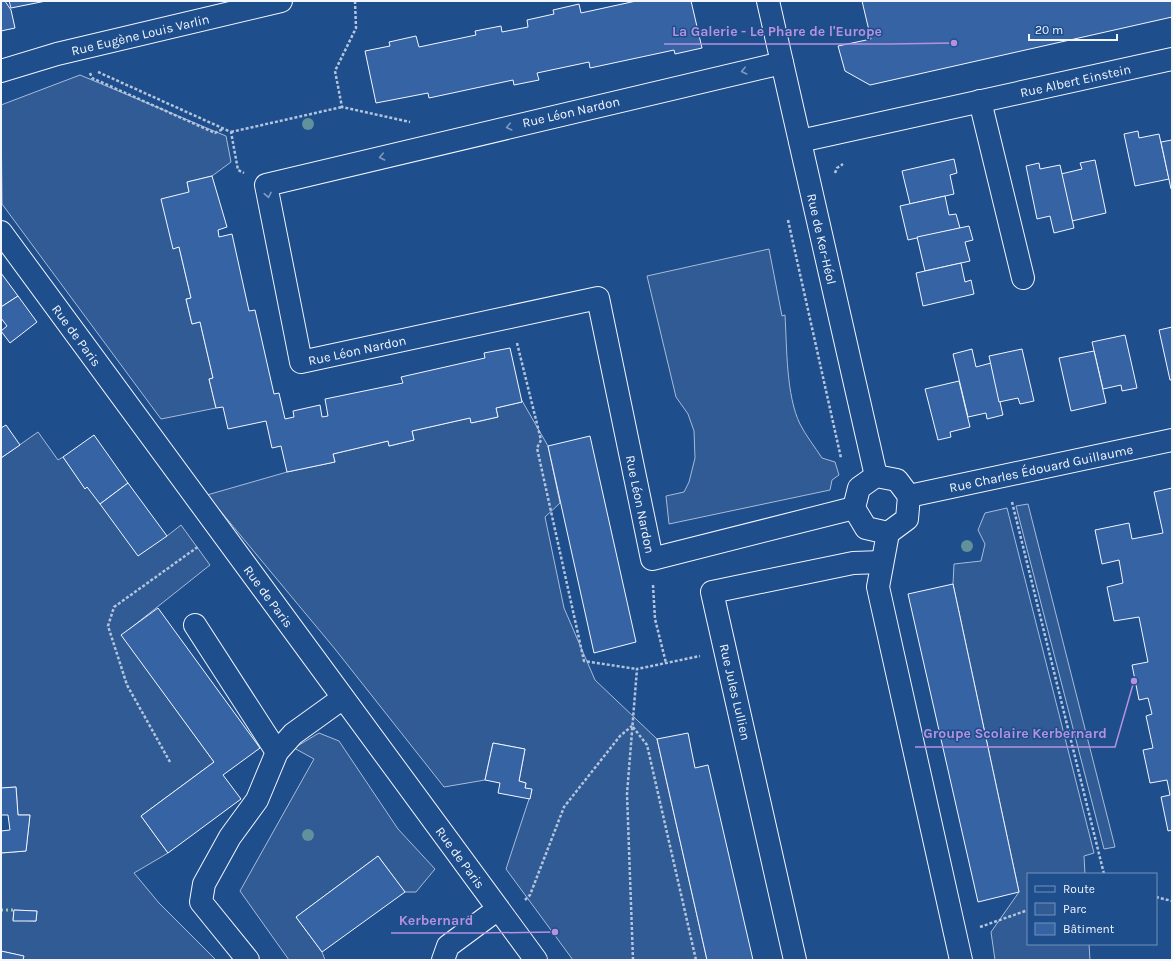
<svg xmlns="http://www.w3.org/2000/svg" width="1173" height="961" font-family="Karla,sans-serif">
	<style>
		.green { fill: #305b95; stroke: #a8bbd7; fill-rule: evenodd }
		.building { fill: #3563a3; stroke: #f2f6ff }
		.lines { fill: none; stroke-linecap: round; stroke-linejoin: round }
		.minor-casing { stroke: #f2f6ff; stroke-width: 24 }
		.major-casing { stroke: #f2f6ff; stroke-width: 24 }
		.path { stroke: #b3c4dc; stroke-width: 2.5; stroke-dasharray: 3 2; stroke-linecap: butt }
		.minor { stroke: #1f4e8c; stroke-width: 22 }
		.major { stroke: #1f4e8c; stroke-width: 22 }
		.hedge { stroke: #97c8a6; stroke-width: 3; stroke-dasharray: 2 3; stroke-linecap: butt }
		.tree { fill: #61919a }
		.oneway { stroke: #7e9ac0 }
		.labels { text-anchor: middle; dominant-baseline: central; stroke-width: 3; stroke-linejoin: round; paint-order: stroke }
		.street-label { font-size: 13px; fill: #f2f6ff; stroke: #1f4e8c }
		.leader { fill: none; stroke: #b691df; stroke-width: 1.5 }
		.callout-dot { fill: #b691df; stroke: #1f4e8c; stroke-width: 1.5 }
		.callout-label { font-size: 14px; text-anchor: middle; font-weight: bold; fill: #b691df; stroke: #1f4e8c; stroke-width: 3; stroke-linejoin: round; paint-order: stroke }
	</style>
	<rect width="100%" height="100%" fill="#1f4e8c"/>
	<g class="green">
		<polygon points="80,75 226,136 231,162 212,176 187,182 189,192 174,248 179,247 191,298 186,299 192,324 200,322 213,378 209,379 216,408 161,419 2,204 1,105"/>
		<path d="M769 249 782 316 785 315C787 348 786 395 800 424 806 436 815 447 822 458L835 462 839 475 832 480 830 490 669 524 666 496 684 492 689 482 695 458 694 431 688 414 676 397 647 276Z"/>
		<polygon points="521,399 548,446 560,503 545,517 564,608 595,680 657,739 707,960 573,960 506,869 532,790 525,788 526,783 519,781 525,749 493,743 485,780 444,787 335,649 207,495 287,472 335,462 333,454 388,441 389,446 414,440 412,431 470,418 472,423 498,417 496,408 522,402"/>
		<path d="M38 432 58 460 63 457 85 488 87 487 167 536 181 525 210 565 122 635 214 762 141 816 168 853 134 873 159 903 216 960H23V956L1 951V853L26 851 30 815H18L16 787 1 788V458ZM14 910 37 911 36 921 13 920Z"/>
		<polygon points="1028,504 1115,847 1104,849 1016,506"/>
		<polygon points="1007,508 1094,853 1084,856 1085,874 1028,874 1028,944 1089,944 1090,960 995,960 991,932 1019,892 953,584 954,564 981,561 985,544 978,530 985,513"/>
		<polygon points="319,733 339,741 398,829 435,869 416,892 405,892 378,856 296,917 322,952 325,960 289,960 240,891 314,759 294,748"/>
	</g>
	<g class="building">
		<polygon points="1,1 5,1 11,10 15,28 1,31"/>
		<polygon points="9,1 46,1 11,8"/>
		<polygon points="636,1 691,1 702,48 675,54 674,50 590,68 589,62 537,73 539,80 514,85 513,80 429,98 428,93 376,103 365,51 390,46 389,42 416,36 419,47 476,35 475,31 501,26 502,32 528,27 527,20 554,14 553,10 579,4 581,13"/>
		<polygon points="862,1 1172,1 1172,17 870,85 845,71 838,46 871,39"/>
		<polygon points="1138,131 1139,138 1159,134 1169,179 1135,186 1124,134"/>
		<polygon points="1172,140 1172,189 1171,189 1161,142"/>
		<polygon points="954,159 957,173 950,175 954,194 910,204 902,171"/>
		<polygon points="1095,160 1106,213 1072,221 1061,174 1082,169 1080,163"/>
		<polygon points="1039,163 1040,169 1060,165 1074,228 1054,233 1050,216 1037,219 1026,166"/>
		<polygon points="212,176 227,227 218,230 219,237 232,234 249,311 255,310 274,394 279,393 285,419 294,417 293,411 320,405 322,417 328,416 325,399 403,383 401,377 485,358 484,353 510,348 522,402 496,408 498,417 471,423 470,418 412,431 414,440 389,446 388,441 333,454 335,462 287,472 281,446 272,448 266,421 228,429 223,407 216,408 215,404 209,379 213,378 200,322 192,324 186,299 191,298 179,247 173,249 161,199 189,192 187,182"/>
		<polygon points="945,196 949,215 956,214 960,228 908,240 900,206"/>
		<polygon points="969,226 973,240 965,242 970,261 925,271 917,237"/>
		<polygon points="961,263 965,282 971,280 974,294 923,306 916,273"/>
		<polygon points="1,273 18,296 1,307"/>
		<polygon points="18,296 37,322 10,343 1,331 7,326 1,318 1,307"/>
		<polygon points="1172,327 1172,380 1170,380 1159,330"/>
		<polygon points="1125,335 1137,388 1122,391 1121,385 1103,389 1092,342"/>
		<polygon points="972,349 976,367 991,363 1003,415 987,419 986,413 968,417 953,354"/>
		<polygon points="1022,349 1034,401 1020,404 1018,398 999,402 989,356"/>
		<polygon points="1094,351 1106,403 1071,411 1059,358"/>
		<polygon points="959,381 970,427 950,432 951,437 938,440 925,389"/>
		<polygon points="6,425 20,445 1,458 1,428"/>
		<polygon points="94,435 128,483 100,504 87,487 85,489 63,457"/>
		<polygon points="590,436 636,642 594,653 548,446"/>
		<polygon points="128,483 167,536 138,556 100,504"/>
		<polygon points="1172,488 1172,830 1168,831 1161,797 1170,795 1167,780 1150,783 1143,750 1153,748 1146,716 1152,714 1148,698 1139,700 1132,665 1148,662 1139,617 1114,621 1107,587 1123,583 1119,560 1102,564 1095,530 1129,523 1132,539 1163,533 1154,492"/>
		<polygon points="953,584 1019,892 978,902 908,594"/>
		<polygon points="158,608 260,748 223,775 241,799 168,853 141,816 214,762 121,635"/>
		<polygon points="688,733 695,768 708,765 753,960 707,960 657,739"/>
		<polygon points="493,743 525,749 519,781 526,783 525,788 532,789 530,799 498,793 500,783 485,780"/>
		<polygon points="16,787 18,815 30,815 26,851 1,853 1,831 10,830 8,815 1,815 1,788"/>
		<polygon points="378,856 405,892 322,952 296,917"/>
		<polygon points="14,910 37,911 36,921 13,921"/>
		<polygon points="1,951 24,956 23,960 1,960"/>
	</g>
	<g class="lines">
		<defs>
			<g id="minor">
				<path id="s1" d="M768 1 876 476"/>
				<path id="s2" d="M782 63 266 185 301 362 598 298 652 559 854 508"/>
				<path id="s3" d="M1 71 57 54 281 1"/>
				<polyline points="980,101 1023,278"/>
				<path id="s4" d="M800 141 1172 59"/>
				<polygon points="876,476 897,480 909,496 907,519 888,533 866,528 854,508 859,488"/>
				<path id="s5" d="M909 496 1172 440"/>
				<polyline points="888,533 878,587 961,960"/>
				<polyline points="195,625 277,752"/>
				<polyline points="248,960 201,902 204,884 230,837 257,800 277,752 293,734 343,698"/>
				<polyline points="443,960 448,946 498,909"/>
				<polyline points="795,960 712,592 853,563 882,562"/>
			</g>
			<g id="major">
				<path id="s6" d="M1 232 536 960"/>
			</g>
		</defs>
		<use href="#minor" class="minor-casing"/>
		<use href="#major" class="major-casing"/>
		<g class="path">
			<polyline points="355,1 356,28 335,71 342,107 410,122"/>
			<polyline points="98,72 231,132 238,170 244,173"/>
			<polyline points="90,73 92,78 215,133 223,129"/>
			<polyline points="231,132 342,107"/>
			<polyline points="835,173 837,168 843,164"/>
			<polyline points="788,220 841,458"/>
			<polyline points="517,343 541,440 537,448 584,661 637,669"/>
			<polyline points="1012,502 1104,874"/>
			<polyline points="653,585 655,619 666,663"/>
			<polyline points="633,727 647,745 696,960"/>
			<polyline points="170,762 127,685 108,626 114,607 199,546"/>
			<polyline points="1156,897 1172,901"/>
			<polyline points="525,900 530,895 564,807 620,736 632,726"/>
			<polyline points="980,927 1028,910"/>
			<polyline points="633,960 627,794 637,669 700,656"/>
		</g>
		<use href="#minor" class="minor"/>
		<use href="#major" class="major"/>
		<polyline class="hedge" points="1,910 14,910"/>
	</g>
	<g class="tree">
		<circle cx="308" cy="124" r="6"/>
		<circle cx="967" cy="546" r="6"/>
		<circle cx="308" cy="835" r="6"/>
	</g>
	<defs><path id="oneway-chevron" d="M-2-3.5L2.5 0L-2 3.5" fill="none" stroke-width="1.6" stroke-linecap="round" stroke-linejoin="round"/></defs>
	<g class="oneway">
		<use href="#oneway-chevron" transform="translate(744 71) rotate(167)"/>
		<use href="#oneway-chevron" transform="translate(509 127) rotate(167)"/>
		<use href="#oneway-chevron" transform="translate(382 157) rotate(167)"/>
		<use href="#oneway-chevron" transform="translate(268 195) rotate(79)"/>
	</g>
	<g class="labels">
		<g class="street-label">
			<text stroke="none"><textPath href="#s3" startOffset="144">Rue Eugène Louis Varlin</textPath></text>
			<text stroke="none"><textPath href="#s4" startOffset="282">Rue Albert Einstein</textPath></text>
			<text transform="translate(571 112) rotate(-13)">Rue Léon Nardon</text>
			<text stroke="none"><textPath href="#s1" startOffset="244">Rue de Ker-Héol</textPath></text>
			<text stroke="none"><textPath href="#s6" startOffset="128">Rue de Paris</textPath></text>
			<text stroke="none"><textPath href="#s2" startOffset="768">Rue Léon Nardon</textPath></text>
			<text stroke="none"><textPath href="#s5" startOffset="135">Rue Charles Édouard Guillaume</textPath></text>
			<text stroke="none"><textPath href="#s2" startOffset="1225">Rue Léon Nardon</textPath></text>
			<text stroke="none"><textPath href="#s6" startOffset="452">Rue de Paris</textPath></text>
			<text transform="translate(735 692) rotate(77)">Rue Jules Lullien</text>
			<text stroke="none"><textPath href="#s6" startOffset="776">Rue de Paris</textPath></text>
		</g>
	</g>
	<path class="leader" d="M954 43L890 44H664M1134 681L1115 747H915M555 932L481 933H391"/>
	<g class="callout-dot">
		<circle cx="954" cy="43" r="4"/>
		<circle cx="1134" cy="681" r="4"/>
		<circle cx="555" cy="932" r="4"/>
	</g>
	<g class="callout-label">
		<text x="777" y="36">La Galerie - Le Phare de l'Europe</text>
		<text x="1015" y="738">Groupe Scolaire Kerbernard</text>
		<text x="436" y="925">Kerbernard</text>
	</g>
	<rect width="1173" height="961" fill="none" stroke="#f2f6ff" stroke-width="4"/>
	<rect x="1027" y="873" width="130" height="72" fill="#1f4e8c" stroke="#7391ba"/>
	<rect x="1035" y="886" width="20" height="6" fill="#1f4e8c" stroke="#7391ba"/>
	<text x="1063" y="893" font-size="12" fill="#f2f6ff">Route</text>
	<rect x="1035" y="903" width="20" height="12" fill="#305b95" stroke="#7391ba"/>
	<text x="1063" y="913" font-size="12" fill="#f2f6ff">Parc</text>
	<rect x="1035" y="923" width="20" height="12" fill="#3563a3" stroke="#7391ba"/>
	<text x="1063" y="933" font-size="12" fill="#f2f6ff">Bâtiment</text>
	<path d="M1029 34v6h88v-6" fill="none" stroke="#f2f6ff" stroke-width="2"/>
	<text x="1035" y="34" font-size="12" fill="#f2f6ff" stroke="#1f4e8c" stroke-width="3" paint-order="stroke">20 m</text>
</svg>
